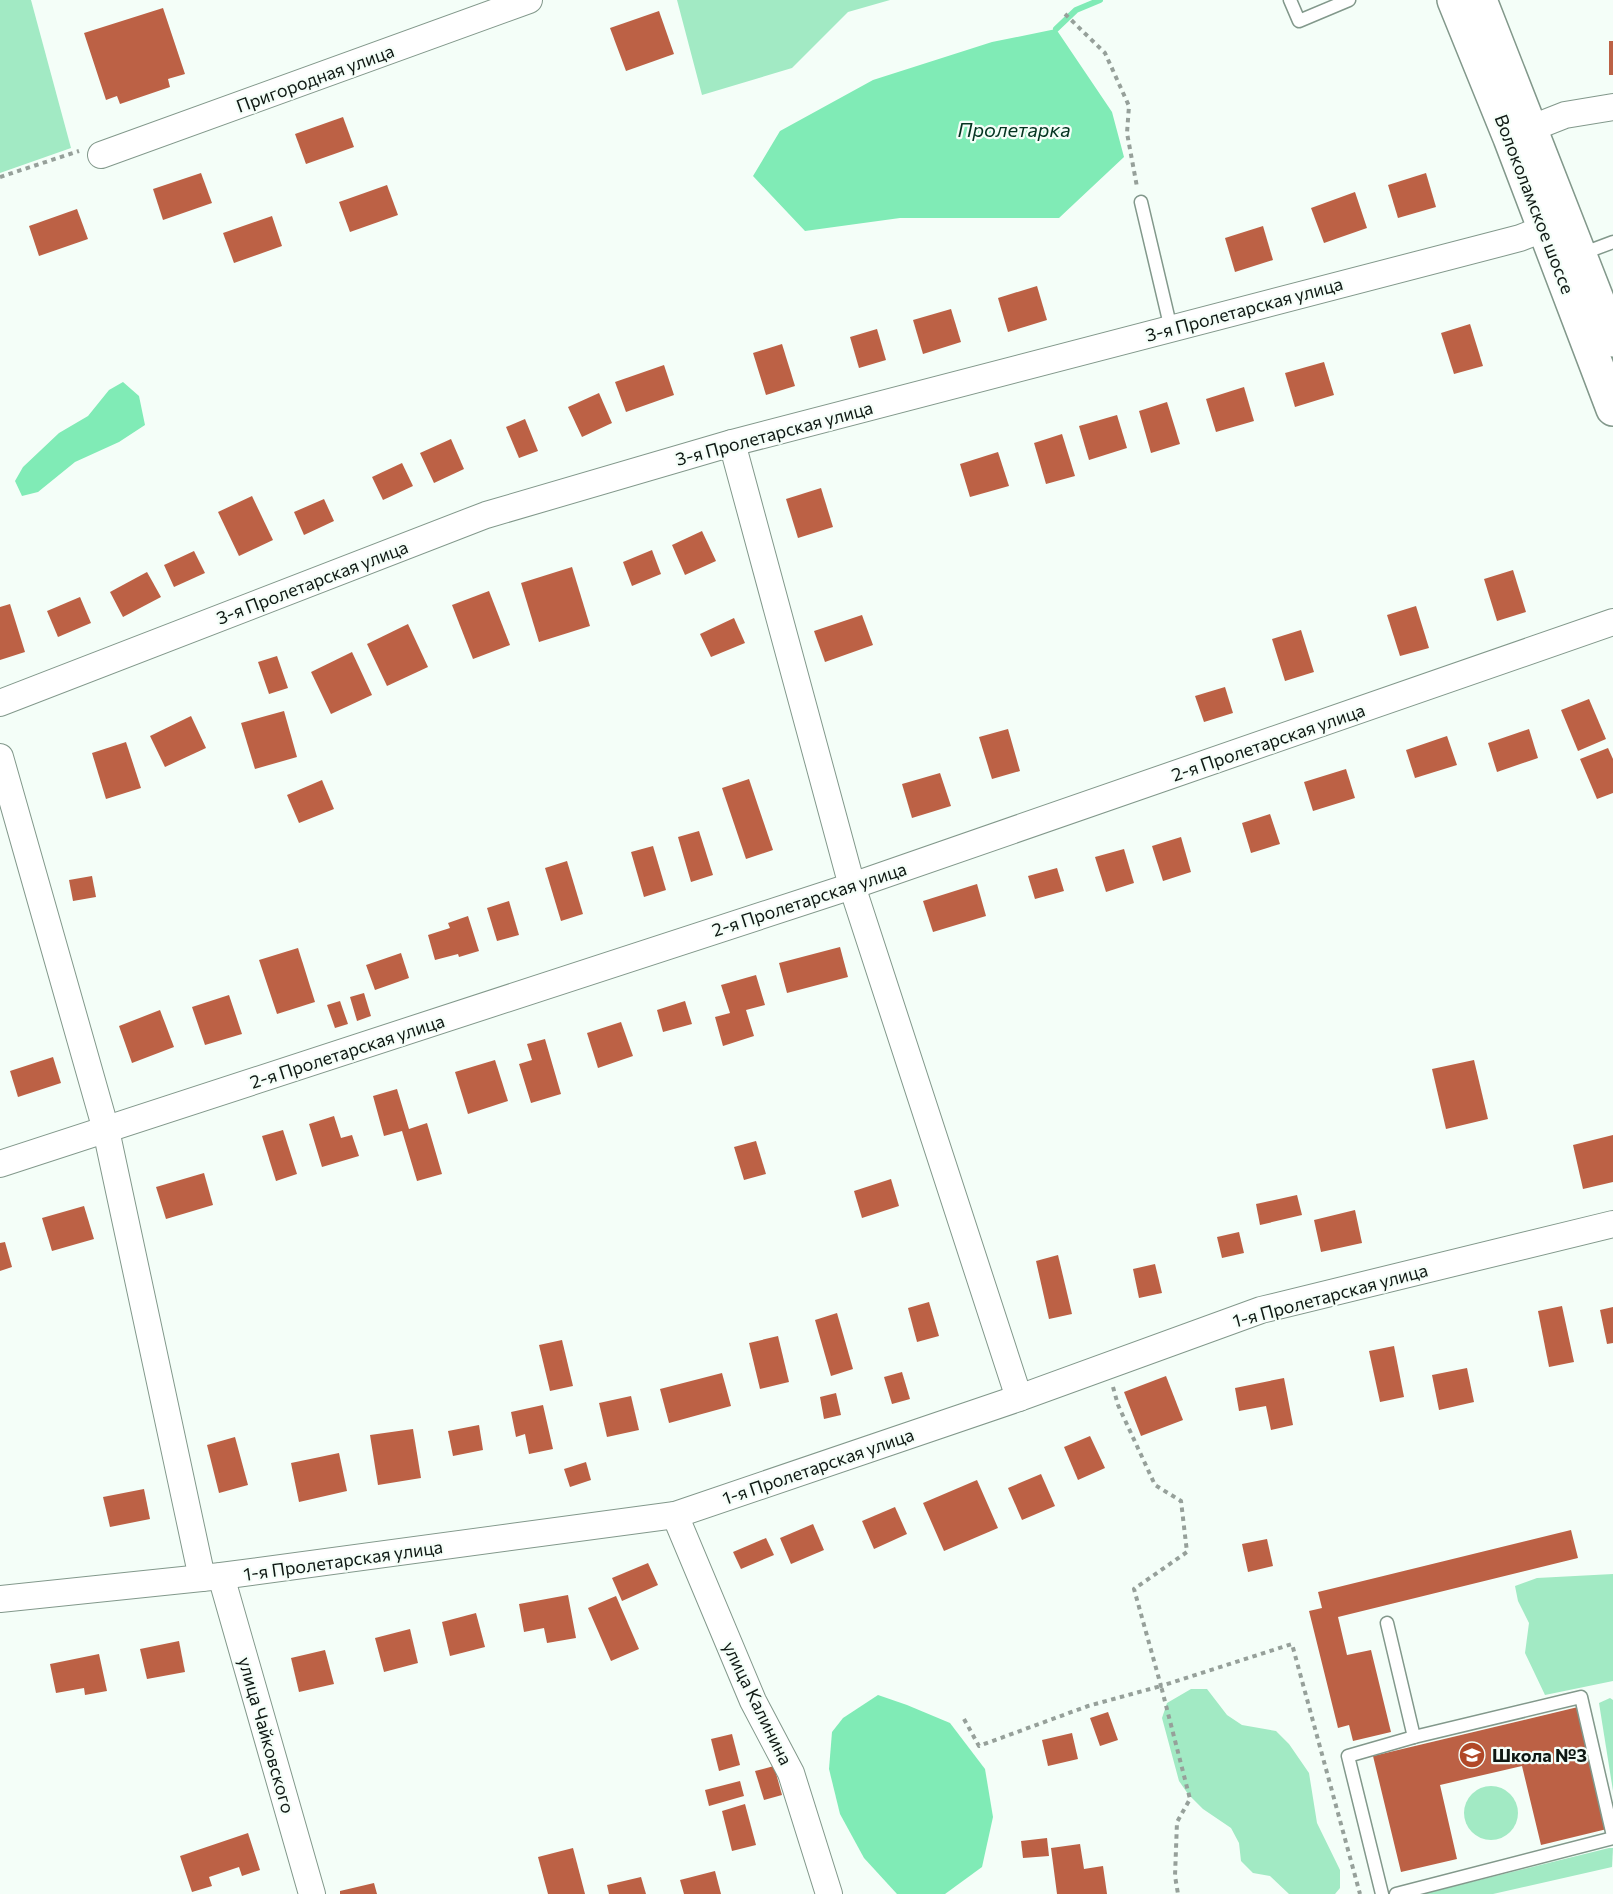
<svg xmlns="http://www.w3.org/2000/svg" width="1613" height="1894" font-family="Commissioner,sans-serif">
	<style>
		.green { fill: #a2eac4 }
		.water { fill: #80ebb6 }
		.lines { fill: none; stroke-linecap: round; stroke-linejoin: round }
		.stream { stroke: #80ebb6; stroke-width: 6 }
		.building { fill: #bc6145 }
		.service-casing { stroke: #82988b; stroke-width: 15 }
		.minor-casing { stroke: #82988b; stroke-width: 28 }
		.primary-casing { stroke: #82988b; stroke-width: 36 }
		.path { stroke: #96a09a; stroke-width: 4; stroke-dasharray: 4.5 4.5; stroke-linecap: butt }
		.service { stroke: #fff; stroke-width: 12 }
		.minor { stroke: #fff; stroke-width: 26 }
		.primary { stroke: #fff; stroke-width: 33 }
		.labels { text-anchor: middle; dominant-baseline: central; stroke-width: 4.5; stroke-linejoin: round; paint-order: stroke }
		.street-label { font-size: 18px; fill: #0f1813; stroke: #f4fef8 }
		.poi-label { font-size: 18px; font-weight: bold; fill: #0f1813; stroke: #f4fef8; text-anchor: start }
		.water-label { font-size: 20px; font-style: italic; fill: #033420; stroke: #f4fef8 }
	</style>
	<rect width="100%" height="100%" fill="#f4fef8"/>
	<g class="green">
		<polygon points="0,0 31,0 71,148 0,173"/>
		<polygon points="677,0 890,0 848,12 792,68 702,95"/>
		<polygon points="1613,1574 1613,1681 1545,1695 1525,1653 1529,1623 1518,1601 1515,1586 1537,1578"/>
		<polygon points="1191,1689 1207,1689 1227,1715 1242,1725 1276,1731 1289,1744 1309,1773 1317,1823 1340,1870 1340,1888 1335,1894 1289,1894 1270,1876 1253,1873 1241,1861 1239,1843 1231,1828 1203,1809 1188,1794 1179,1781 1162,1718 1167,1703"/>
		<polygon points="1610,1698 1613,1700 1613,1791 1599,1703"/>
		<circle cx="1491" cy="1813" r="27"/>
		<polygon points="1609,1848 1613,1848 1612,1867 1493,1894 1422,1894"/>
	</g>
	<g class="water">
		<polygon points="1056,29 1112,112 1124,157 1059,218 900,218 805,231 753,176 780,131 873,80 992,42"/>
		<polygon points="123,382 139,396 145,425 119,442 75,462 38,492 22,496 15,481 23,467 59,433 88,416 109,390"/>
		<polygon points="878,1695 907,1705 950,1723 985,1769 993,1817 982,1867 945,1894 897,1894 864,1858 840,1814 829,1769 832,1732 843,1718"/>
	</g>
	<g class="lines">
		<polyline class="stream" points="1056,29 1076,10 1100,0"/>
	</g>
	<g class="building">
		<polygon points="163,8 185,74 168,79 170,87 120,104 117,96 106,100 84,33"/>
		<polygon points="659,11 674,54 626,71 610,28"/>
		<rect x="1609" y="41" width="4" height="34"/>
		<polygon points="343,117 354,147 306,164 295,134"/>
		<polygon points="201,173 212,203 163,220 153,189"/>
		<polygon points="1426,173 1436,207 1398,218 1388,185"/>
		<polygon points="387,185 398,215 350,232 339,202"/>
		<polygon points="1355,192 1367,228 1324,243 1311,208"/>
		<polygon points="77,209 88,239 39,256 29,226"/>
		<polygon points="272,216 282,246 234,263 223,233"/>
		<polygon points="1263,226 1273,260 1235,272 1225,238"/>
		<polygon points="1037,286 1047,320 1008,332 998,298"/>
		<polygon points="951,309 961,342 923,354 913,320"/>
		<polygon points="1470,324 1483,366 1454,374 1441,333"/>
		<polygon points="877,329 886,360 859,368 850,337"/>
		<polygon points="782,344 795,386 766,395 753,353"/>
		<polygon points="1324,362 1334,395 1295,407 1285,373"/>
		<polygon points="664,365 674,395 626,412 615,382"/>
		<polygon points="1244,387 1254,421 1216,432 1206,399"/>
		<polygon points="599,393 612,423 582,437 568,407"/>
		<polygon points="1167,402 1180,444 1151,453 1139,411"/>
		<polygon points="1117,415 1127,448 1089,460 1079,426"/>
		<polygon points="525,419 538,451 519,458 506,427"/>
		<polygon points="1062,434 1075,476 1046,484 1034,443"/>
		<polygon points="451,439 464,469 434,483 420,453"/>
		<polygon points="998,452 1009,486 970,497 960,464"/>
		<polygon points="402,463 413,486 383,500 372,477"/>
		<polygon points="821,488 833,527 798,538 786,499"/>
		<polygon points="252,496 273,540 239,556 218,512"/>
		<polygon points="324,499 334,521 304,535 294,512"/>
		<polygon points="702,531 716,561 685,575 672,545"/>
		<polygon points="652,550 661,574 632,586 623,562"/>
		<polygon points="194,551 205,573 174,587 164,565"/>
		<polygon points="572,567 590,626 539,642 521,583"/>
		<polygon points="1513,570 1526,612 1497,621 1484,579"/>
		<polygon points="147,572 161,597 123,617 110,592"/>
		<polygon points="489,591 510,645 473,659 452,605"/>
		<polygon points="80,597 91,623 58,637 47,611"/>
		<polygon points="10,604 25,652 0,660 0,607"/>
		<polygon points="1416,606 1429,648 1400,656 1387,615"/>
		<polygon points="862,615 873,645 825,662 814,631"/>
		<polygon points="734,618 745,643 711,657 700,634"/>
		<polygon points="408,624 428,667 387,686 367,644"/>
		<polygon points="1301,630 1314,672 1285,681 1272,639"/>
		<polygon points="352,652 372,695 331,714 311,672"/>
		<polygon points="277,656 288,688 269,694 258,662"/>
		<polygon points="1225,687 1233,713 1204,722 1195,696"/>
		<polygon points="1589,699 1606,739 1578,751 1561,710"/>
		<polygon points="284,711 297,757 255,769 241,723"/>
		<polygon points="191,716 206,748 165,767 150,736"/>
		<polygon points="1008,729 1020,771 992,779 979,737"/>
		<polygon points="1529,729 1538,758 1497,772 1488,743"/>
		<polygon points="1447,736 1457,765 1415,778 1406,750"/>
		<polygon points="126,742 141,788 106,799 92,753"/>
		<polygon points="1608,748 1613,759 1613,793 1597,799 1580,759"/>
		<polygon points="1346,769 1355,798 1313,811 1304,782"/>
		<polygon points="940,773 951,806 912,818 902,784"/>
		<polygon points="749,779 773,850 746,859 722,788"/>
		<polygon points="322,780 334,809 299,823 287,795"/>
		<polygon points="1270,814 1280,844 1251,853 1242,823"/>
		<polygon points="699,831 713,875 691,882 678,837"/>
		<polygon points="1181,837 1191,872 1163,881 1152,846"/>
		<polygon points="653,846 666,890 644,897 631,852"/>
		<polygon points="1124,849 1134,883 1106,892 1095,857"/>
		<polygon points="567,861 583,914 561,921 545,868"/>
		<polygon points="1057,868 1064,891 1035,899 1028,876"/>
		<polygon points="92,876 96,897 73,901 69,880"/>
		<polygon points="977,884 986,916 933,932 923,901"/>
		<polygon points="509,901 519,935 497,941 487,908"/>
		<polygon points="468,916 479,951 459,957 458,954 435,960 428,935 450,928 448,923"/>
		<polygon points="840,947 848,977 787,993 779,963"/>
		<polygon points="298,948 315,1002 277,1014 259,960"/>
		<polygon points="401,953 409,978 375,990 366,965"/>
		<polygon points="756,975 765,1005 746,1010 754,1036 723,1046 715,1017 730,1013 721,985"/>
		<polygon points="364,993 371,1016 357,1021 350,997"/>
		<polygon points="229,995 242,1034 205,1045 192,1007"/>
		<polygon points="340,1001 348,1024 335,1028 327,1005"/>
		<polygon points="685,1001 692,1024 663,1032 657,1010"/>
		<polygon points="160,1010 174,1047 132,1063 119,1026"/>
		<polygon points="621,1022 633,1056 598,1068 587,1033"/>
		<polygon points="545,1039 561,1094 531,1103 519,1064 532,1060 527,1044"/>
		<polygon points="53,1057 61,1083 18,1097 10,1071"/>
		<polygon points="495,1060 508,1101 468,1114 455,1072"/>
		<polygon points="1474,1060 1488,1119 1446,1129 1432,1069"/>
		<polygon points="397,1089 409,1129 427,1123 442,1174 417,1181 402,1131 384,1136 373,1096"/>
		<polygon points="334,1116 341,1138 352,1135 359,1156 322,1167 309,1124"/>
		<polygon points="283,1130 297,1174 276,1181 262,1136"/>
		<polygon points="1613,1135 1613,1182 1583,1189 1573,1145"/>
		<polygon points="756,1141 766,1174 744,1180 734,1147"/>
		<polygon points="204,1173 213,1205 166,1219 156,1187"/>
		<polygon points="891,1179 899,1206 862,1218 854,1191"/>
		<polygon points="1297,1195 1302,1215 1260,1225 1256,1204"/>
		<polygon points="84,1206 94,1239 52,1251 42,1218"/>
		<polygon points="1355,1210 1362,1243 1321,1252 1314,1220"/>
		<polygon points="1239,1232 1244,1253 1222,1258 1217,1237"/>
		<polygon points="5,1242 12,1267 0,1271 0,1243"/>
		<polygon points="1058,1255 1072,1314 1049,1319 1036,1261"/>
		<polygon points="1155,1264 1162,1293 1139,1298 1133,1269"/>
		<polygon points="929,1302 939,1336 917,1342 908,1308"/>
		<polygon points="1562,1306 1574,1362 1549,1367 1538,1311"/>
		<polygon points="1613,1307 1613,1343 1607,1344 1600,1310"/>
		<polygon points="837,1313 853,1369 831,1376 815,1320"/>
		<polygon points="778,1336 789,1382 760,1389 749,1343"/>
		<polygon points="562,1340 573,1386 550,1391 539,1345"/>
		<polygon points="1394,1346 1404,1397 1380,1402 1369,1351"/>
		<polygon points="1467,1368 1474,1402 1439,1410 1432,1375"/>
		<polygon points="902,1372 910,1399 892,1404 884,1377"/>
		<polygon points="722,1373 731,1406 669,1423 660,1389"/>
		<polygon points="1166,1376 1183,1420 1141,1436 1124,1392"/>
		<polygon points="1284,1378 1293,1425 1271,1430 1266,1406 1239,1411 1235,1388"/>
		<polygon points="836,1393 841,1415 824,1419 820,1397"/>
		<polygon points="631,1396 639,1430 607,1437 599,1403"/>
		<polygon points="543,1405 553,1449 529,1454 525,1434 516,1437 511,1412"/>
		<polygon points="479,1425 483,1450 453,1456 448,1431"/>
		<polygon points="413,1429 421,1478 378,1485 370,1435"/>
		<polygon points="1090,1436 1105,1468 1078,1480 1064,1447"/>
		<polygon points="235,1437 248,1485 219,1493 207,1445"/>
		<polygon points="339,1453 347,1491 299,1502 291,1463"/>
		<polygon points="586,1462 591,1480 570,1487 564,1469"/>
		<polygon points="1041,1474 1055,1506 1022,1520 1008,1488"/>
		<polygon points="977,1480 998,1528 944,1551 923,1503"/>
		<polygon points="144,1489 150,1519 110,1527 103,1497"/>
		<polygon points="895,1507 907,1534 874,1549 862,1521"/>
		<polygon points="813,1524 824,1550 791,1564 780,1538"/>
		<polygon points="1571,1530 1578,1558 1338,1617 1347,1655 1371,1650 1391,1732 1353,1741 1349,1725 1338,1728 1309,1611 1322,1608 1318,1592"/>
		<polygon points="766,1538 774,1555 741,1569 733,1552"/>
		<polygon points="1267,1539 1273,1566 1248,1572 1242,1544"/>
		<polygon points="648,1563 658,1585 622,1601 612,1578"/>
		<polygon points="568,1595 576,1638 547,1643 544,1628 524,1632 519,1604"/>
		<polygon points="616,1596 639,1649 611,1661 588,1608"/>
		<polygon points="476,1613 485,1647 450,1656 442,1622"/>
		<polygon points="410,1629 418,1663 384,1672 375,1638"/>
		<polygon points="179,1641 185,1672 147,1679 140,1649"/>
		<polygon points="325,1650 334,1684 299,1692 291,1658"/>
		<polygon points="99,1654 107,1691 85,1695 84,1688 56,1693 50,1664"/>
		<polygon points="1578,1707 1607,1829 1541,1845 1522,1766 1440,1785 1457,1859 1401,1872 1373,1756"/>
		<polygon points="1108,1712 1118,1740 1100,1746 1090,1718"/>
		<polygon points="1072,1733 1078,1759 1048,1766 1042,1740"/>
		<polygon points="732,1734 740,1765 719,1771 711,1739"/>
		<polygon points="774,1766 782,1795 764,1800 755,1771"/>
		<polygon points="740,1781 744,1796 709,1806 705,1790"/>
		<polygon points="745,1804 756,1845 732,1851 722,1811"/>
		<polygon points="248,1833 260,1870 242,1876 239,1867 209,1877 212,1886 192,1892 180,1856"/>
		<polygon points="1047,1838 1049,1856 1023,1858 1021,1841"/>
		<polygon points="1080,1844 1084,1869 1103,1866 1107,1894 1057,1894 1051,1848"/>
		<polygon points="573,1848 585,1894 548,1894 538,1857"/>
		<polygon points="715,1871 721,1894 684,1894 680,1880"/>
		<polygon points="641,1877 646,1894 609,1894 607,1885"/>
		<polygon points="374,1883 377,1894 340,1894 340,1891"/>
	</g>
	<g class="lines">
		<defs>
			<g id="service">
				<polyline points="1290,0 1299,21 1349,0"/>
				<polyline points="1141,202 1171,329"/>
				<polyline points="1581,254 1613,242"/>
				<polyline points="1387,1623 1414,1737"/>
				<polyline points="1382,1894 1348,1756 1414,1737 1581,1697 1613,1836"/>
				<polyline points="1396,1894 1613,1838"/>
			</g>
			<g id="minor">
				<polyline points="1532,128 1565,115 1613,107"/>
				<polyline points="101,155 529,0"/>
				<polyline points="732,443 852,886 1019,1398"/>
				<polyline points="0,703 486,515 732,443 1520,238 1561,222"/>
				<polyline points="0,757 106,1130 202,1578"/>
				<polyline points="0,1164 852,886 1613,622"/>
				<polyline points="675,1515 753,1701 791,1773 829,1894"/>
				<polyline points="221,1576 312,1894"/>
				<polyline points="0,1599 221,1576 675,1515 1019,1398 1261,1310 1613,1224"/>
			</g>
			<g id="primary">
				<polyline points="1454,0 1510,138 1613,409"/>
				<polyline points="1480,0 1613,340"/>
			</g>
		</defs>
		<use href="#service" class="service-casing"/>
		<use href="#minor" class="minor-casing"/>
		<use href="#primary" class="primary-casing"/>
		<g class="path">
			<polyline points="1065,14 1105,53 1129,106 1127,133 1137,187"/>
			<polyline points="0,177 79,151"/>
			<polyline points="1113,1387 1118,1405 1155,1485 1181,1501 1187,1552 1134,1589 1161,1686 1292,1644 1360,1894"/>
			<polyline points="964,1719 979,1746 1088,1706 1161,1686 1190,1799 1177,1822 1175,1876 1178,1894"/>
		</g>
		<use href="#service" class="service"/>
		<use href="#minor" class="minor"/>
		<use href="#primary" class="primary"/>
	</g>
	<defs>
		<symbol id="school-disc" viewBox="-11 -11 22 22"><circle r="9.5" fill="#b14828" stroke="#f4fef8"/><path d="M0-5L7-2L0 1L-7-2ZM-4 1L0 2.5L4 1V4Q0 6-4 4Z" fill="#fff"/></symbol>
	</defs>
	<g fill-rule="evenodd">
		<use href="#school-disc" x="1457" y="1740" width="30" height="30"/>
	</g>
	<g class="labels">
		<g class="street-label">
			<text transform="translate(315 78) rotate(-20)">Пригородная улица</text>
			<text transform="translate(1535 204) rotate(69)">Волоколамское шоссе</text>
			<text transform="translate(1244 309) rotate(-15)">3-я Пролетарская улица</text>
			<text transform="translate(774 433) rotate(-15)">3-я Пролетарская улица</text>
			<text transform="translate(312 582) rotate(-21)">3-я Пролетарская улица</text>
			<text transform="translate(1268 742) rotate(-19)">2-я Пролетарская улица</text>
			<text transform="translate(809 899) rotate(-18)">2-я Пролетарская улица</text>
			<text transform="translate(347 1051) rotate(-18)">2-я Пролетарская улица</text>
			<text transform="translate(1330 1295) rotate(-15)">1-я Пролетарская улица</text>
			<text transform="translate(818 1466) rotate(-19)">1-я Пролетарская улица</text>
			<text transform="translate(343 1560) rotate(-8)">1-я Пролетарская улица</text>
			<text transform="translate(758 1703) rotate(64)">улица Калинина</text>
			<text transform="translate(267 1735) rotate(74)">улица Чайковского</text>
		</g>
		<g class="poi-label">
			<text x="1492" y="1755">Школа №3</text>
		</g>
		<g class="water-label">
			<text x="1014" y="129">Пролетарка</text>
		</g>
	</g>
</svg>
